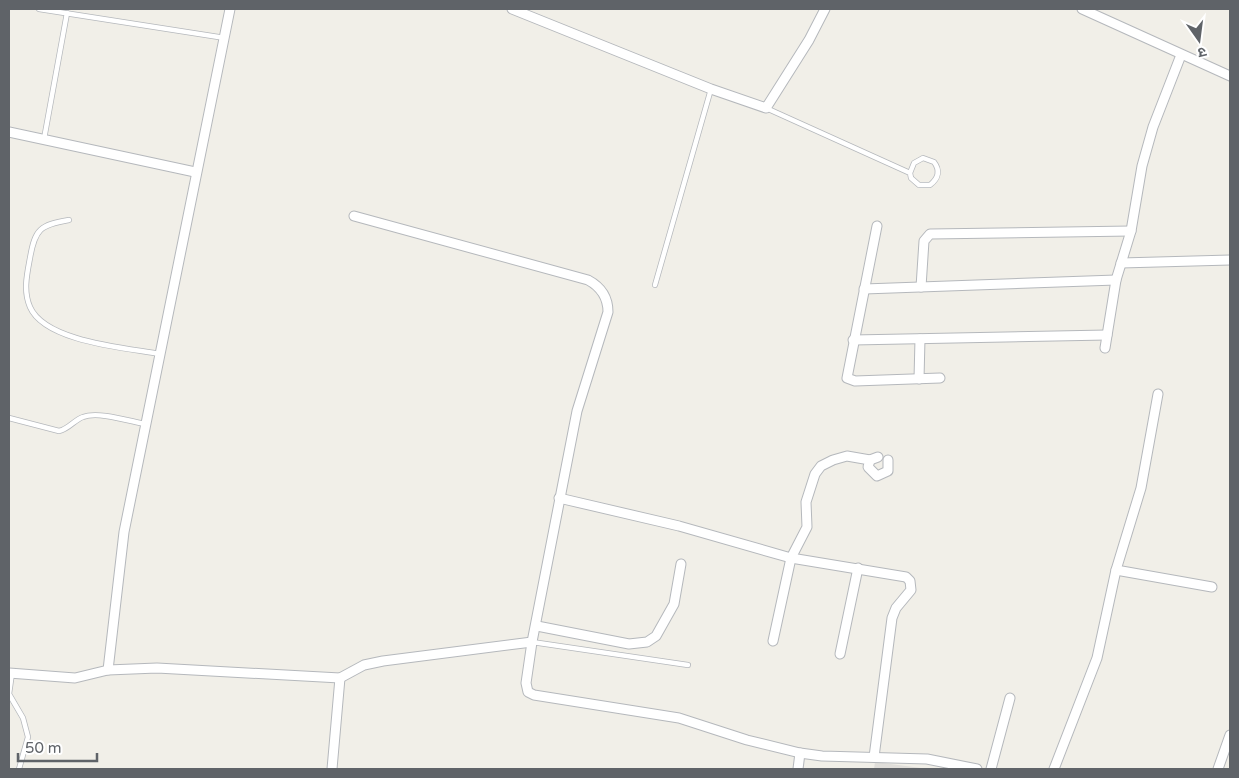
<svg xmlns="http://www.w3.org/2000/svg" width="1239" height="778" font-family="'Varela Round','Noto Sans Devanagari',sans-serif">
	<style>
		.industrial { fill: #e0deda }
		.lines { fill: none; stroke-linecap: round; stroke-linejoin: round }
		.service-casing { stroke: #b5b8bc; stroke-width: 6 }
		.minor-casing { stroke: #b5b8bc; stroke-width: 11 }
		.service { stroke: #fff; stroke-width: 4.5 }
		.minor { stroke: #fff; stroke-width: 9 }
	</style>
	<rect width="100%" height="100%" fill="#f1efe8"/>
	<polygon class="industrial" points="875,762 929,769 874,769"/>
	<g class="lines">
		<defs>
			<g id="service">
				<polyline points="39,9 225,38"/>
				<path d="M766 108 910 173 911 178 919 185H930C939 178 940 170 934 162L923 158 914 163 910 173"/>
				<polyline points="44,139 67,13"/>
				<path d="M69 220C40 225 35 229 30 258 27 274 23 291 30 307 45 342 127 348 160 354"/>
				<polyline points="655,285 711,89"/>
				<path d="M9 418 59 431C69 429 74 420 83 417 98 411 129 421 145 424"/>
				<polyline points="532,642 688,665"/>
				<polyline points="12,673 9,694 23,718 28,737 19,769"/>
			</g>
			<g id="minor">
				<polyline points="512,9 711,89 766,108 809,40 825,9"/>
				<polyline points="1082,9 1230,76"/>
				<polyline points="9,132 195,172"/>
				<path d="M354 216 588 280C601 287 608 297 608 312L577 411 532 642 526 683 528 692 534 695 679 718 747 740 800 753 822 756 927 759 977 769"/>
				<polyline points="877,226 847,378 855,381 940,378"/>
				<polyline points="1121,263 1230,260"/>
				<polyline points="921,287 924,241 930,234 1131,231"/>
				<polyline points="864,289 1116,280"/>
				<polyline points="853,340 1107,335"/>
				<polyline points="1105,348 1116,280 1131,231 1142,166 1153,127 1181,55"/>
				<polyline points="919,379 920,339"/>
				<polyline points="870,460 868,467 877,476 888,471 888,460"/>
				<polyline points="559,498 679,526 791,558 906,577 910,581 911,590 896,608 892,618 874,757"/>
				<polyline points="1116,570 1212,587"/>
				<polyline points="537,626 629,644 647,642 656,636 674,604 681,564"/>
				<polyline points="773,641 791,558 807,527 806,502 815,474 821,466 833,460 847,456 870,460 878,457"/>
				<polyline points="840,654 858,568"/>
				<polyline points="108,670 124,532 230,9"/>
				<polyline points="9,673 75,678 108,670 157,668 340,678 332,769"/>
				<polyline points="340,678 364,665 383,661 532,642"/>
				<polyline points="798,769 800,753"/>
				<polyline points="991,769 1010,698"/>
				<polyline points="1054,769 1097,658 1116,570 1141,488 1158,394"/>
				<polyline points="1218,769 1230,735"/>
			</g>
		</defs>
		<use href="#service" class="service-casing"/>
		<use href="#minor" class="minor-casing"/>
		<use href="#service" class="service"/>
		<use href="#minor" class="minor"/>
	</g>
	<rect width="1239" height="778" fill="none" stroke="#5f6368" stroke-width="20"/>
	<g transform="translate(1199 40) rotate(166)" stroke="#ffffff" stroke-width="4" paint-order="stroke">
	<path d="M0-4L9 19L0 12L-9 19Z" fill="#5f6368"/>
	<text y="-8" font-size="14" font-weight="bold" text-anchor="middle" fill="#5f6368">उ</text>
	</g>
	<path d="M18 753v8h79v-8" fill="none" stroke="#5f6368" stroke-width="2.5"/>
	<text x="25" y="753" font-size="15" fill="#5f6368" stroke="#ffffff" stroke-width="4" paint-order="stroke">50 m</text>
</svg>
